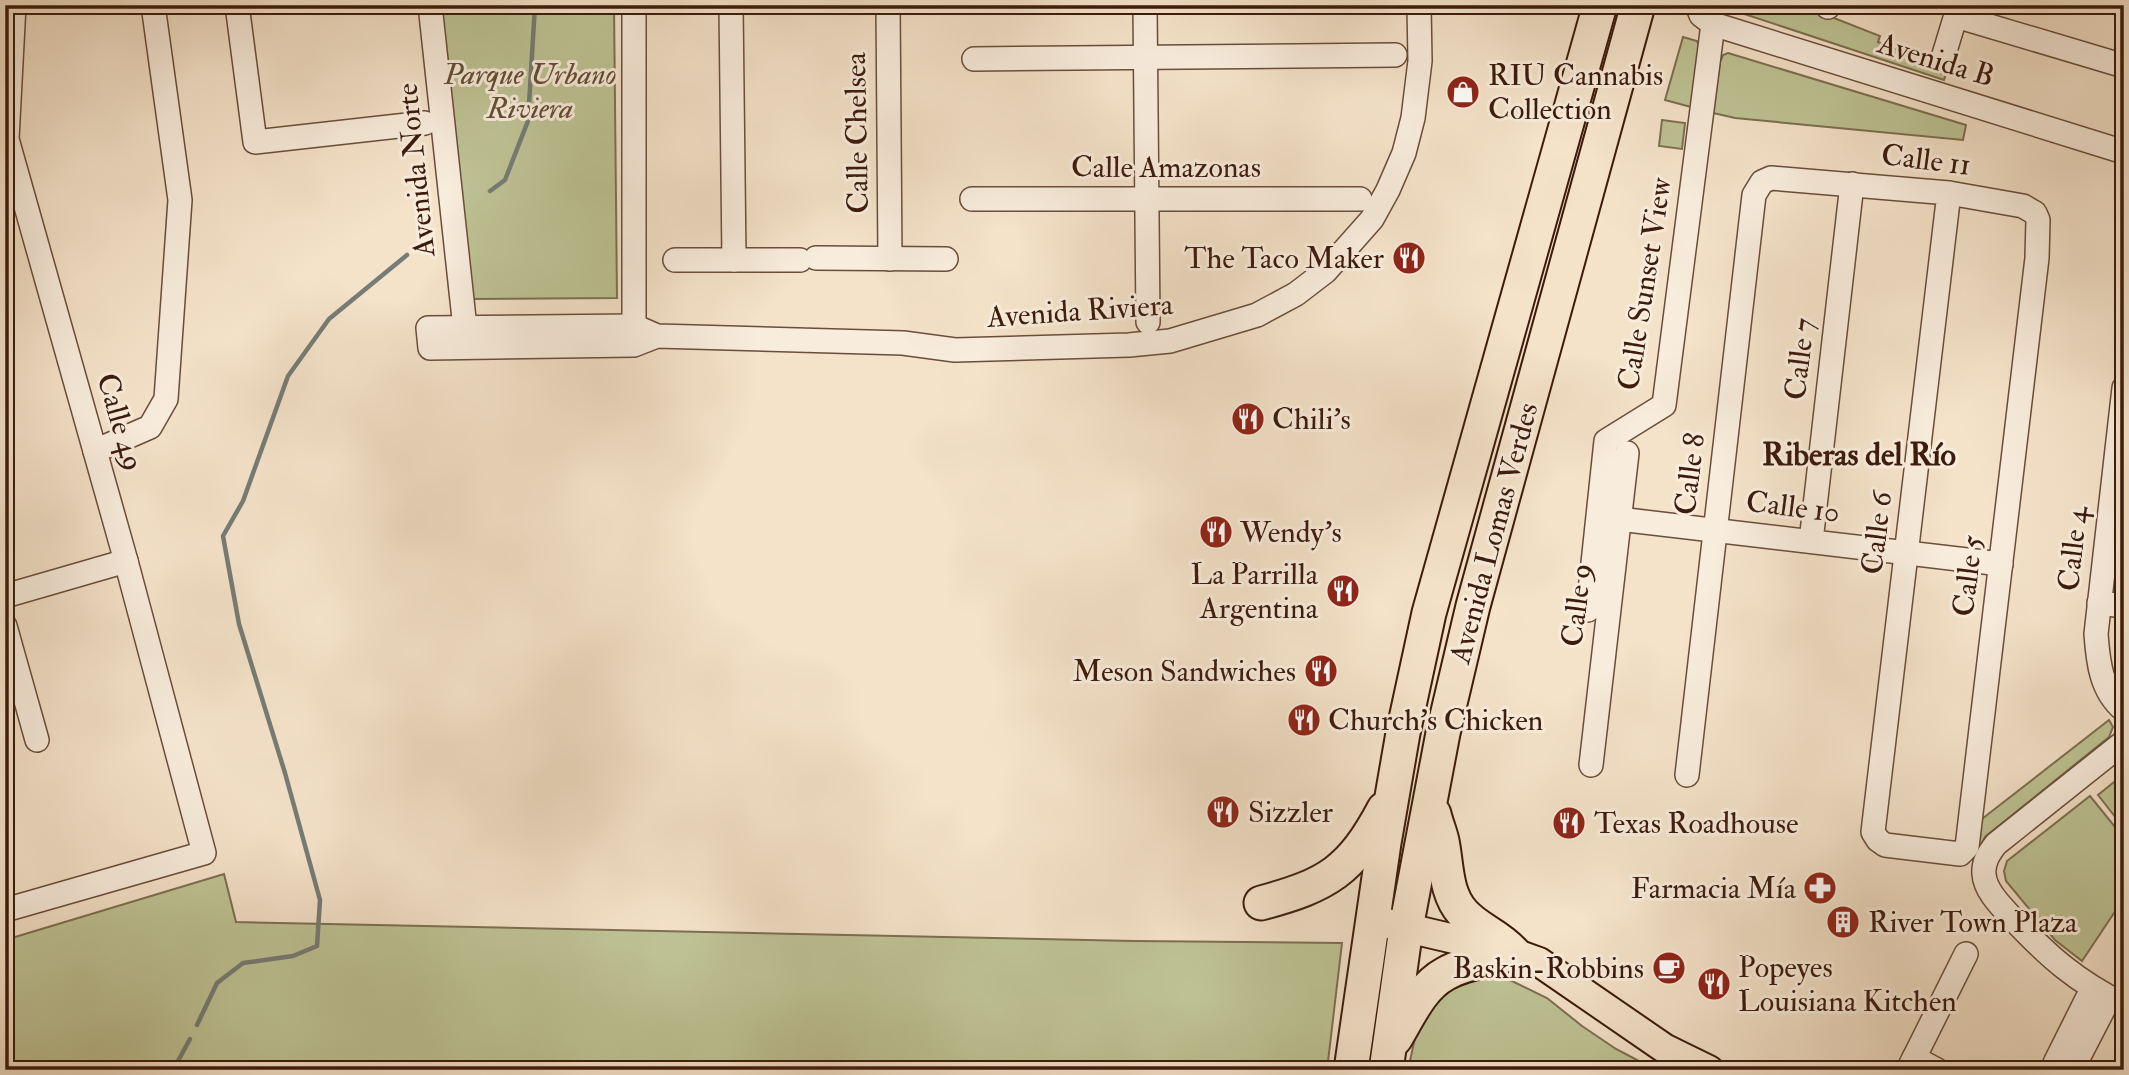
<svg xmlns="http://www.w3.org/2000/svg" width="2129" height="1075" font-family="'IM FELL Double Pica',serif">
	<style>
		.green { fill: #bec395; stroke: #7d6f50; stroke-width: 2 }
		.lines { fill: none; stroke-linecap: round; stroke-linejoin: round }
		.stream { stroke: #767c76; stroke-width: 4.5 }
		.minor-casing { stroke: #6a4d3b; stroke-width: 26 }
		.major-casing { stroke: #3c1b0c; stroke-width: 32 }
		.highway-casing { stroke: #3c1b0c; stroke-width: 37 }
		.minor { stroke: #f8ecdc; stroke-width: 23 }
		.major { stroke: #f4e2c9; stroke-width: 28 }
		.highway { stroke: #f4e2c9; stroke-width: 33 }
		.labels { text-anchor: middle; dominant-baseline: central; stroke-width: 6; stroke-linejoin: round; paint-order: stroke }
		.street-label { font-size: 30px; fill: #3c1b0c; stroke: #f8ecdc }
		.park-label { font-size: 30px; font-style: italic; fill: #634d35; stroke: #f8ecdc }
		.poi-label { font-size: 30px; fill: #3c1b0c; stroke: #f8ecdc; text-anchor: start }
		.neighbourhood-label { font-size: 32px; font-weight: bold; fill: #3c1b0c; stroke: #f8ecdc }
	</style>
	<rect width="100%" height="100%" fill="#f4e2c9"/>
	<filter id="stains"><feTurbulence type="fractalNoise" baseFrequency=".00286" numOctaves="4"/><feColorMatrix values="0 0 0 0 .2 0 0 0 0 .09 0 0 0 0 .02 0 0 0 .5 -.17"/></filter>
	<radialGradient id="worn" r=".72"><stop offset=".6" stop-color="#630" stop-opacity="0"/><stop offset="1" stop-color="#630" stop-opacity=".3"/></radialGradient>
	<g class="green">
		<polygon points="436,5 614,5 617,298 468,299"/>
		<polygon points="1717,5 1801,5 1880,36 1878,42 1947,71 1944,80"/>
		<polygon points="1683,37 1697,41 1699,45 1691,107 1665,100"/>
		<polygon points="1728,53 1966,125 1963,140 1735,118 1713,113 1720,62 1723,55"/>
		<polygon points="1662,120 1685,123 1682,149 1659,146"/>
		<polygon points="2109,720 2113,727 2109,737 1985,837 1973,863 1978,822"/>
		<polygon points="2124,774 2124,828 2098,795"/>
		<polygon points="2090,796 2124,838 2124,898 2082,961 2055,940 2006,881 2004,871 2007,861"/>
		<polygon points="224,874 236,922 1134,941 1342,943 1327,1070 5,1070 5,940"/>
		<polygon points="1485,976 1510,980 1547,998 1582,1026 1616,1049 1656,1070 1408,1070 1418,1024 1450,987"/>
	</g>
	<g class="lines">
		<g class="stream">
			<polyline points="490,191 505,180 528,121 535,5"/>
			<polyline points="197,1025 217,983 243,963 293,956 317,946 320,900 285,773 239,624 223,536 243,501 288,376 329,319 407,255"/>
			<polyline points="173,1070 190,1039"/>
		</g>
		<defs>
			<g id="minor">
				<polyline points="237,5 255,142 425,123"/>
				<polyline points="430,5 465,328"/>
				<polyline points="731,5 734,260"/>
				<polyline points="888,5 890,259"/>
				<polyline points="1145,5 1148,322"/>
				<polyline points="1697,5 1701,15 1713,24 2124,152"/>
				<polyline points="1828,7 1828,5"/>
				<polyline points="1956,16 2124,66"/>
				<polyline points="974,59 1395,55"/>
				<polyline points="1942,61 1959,5"/>
				<polyline points="972,199 1360,199"/>
				<polyline points="816,258 946,259"/>
				<polyline points="675,260 800,260"/>
				<polyline points="657,336 634,326 428,328 430,348 634,345 657,336 903,343 955,350 1129,345 1170,341 1257,315 1296,294 1326,271 1372,219 1388,190 1404,153 1413,118 1420,61 1419,5"/>
				<polyline points="634,339 634,5"/>
				<path d="M2124 388 2096 634C2098 662 2101 691 2124 710"/>
				<polyline points="95,451 150,427 166,399 180,200 153,5"/>
				<polyline points="1619,519 2001,564"/>
				<polyline points="1811,541 1852,184"/>
				<polyline points="5,596 126,561"/>
				<polyline points="2099,603 2124,606"/>
				<polyline points="1588,610 1606,441 1664,405 1713,24"/>
				<polyline points="5,626 37,740"/>
				<path d="M2124 742 1996 844C1989 853 1983 862 1984 874 1985 891 2002 907 2013 919 2049 957 2076 981 2124 1005"/>
				<polyline points="1591,765 1627,453"/>
				<polyline points="1687,775 1754,195 1762,182 1771,178 1949,193 2023,206 2035,213 2038,220 2037,258 1967,847 1960,854 1885,845 1878,840 1873,832 1949,193"/>
				<polyline points="5,910 204,853 126,561 7,139 14,5"/>
				<polyline points="1914,1058 1937,1070"/>
				<polyline points="1908,1070 1966,954"/>
				<polyline points="2055,1070 2055,1063 2087,999 2099,1000"/>
				<polyline points="2072,1070 2103,1010 2099,1000 2102,994"/>
			</g>
			<polyline id="major" points="1386,923 1514,953 1539,962 1664,1048 1709,1070"/>
			<g id="highway">
				<path d="M1261 903C1328 885 1351 871 1384 809"/>
				<path d="M1395 1039C1409 1016 1421 987 1445 974 1466 962 1491 960 1514 953 1497 934 1478 930 1463 913 1445 893 1447 865 1442 841 1440 832 1436 823 1434 814"/>
				<polyline points="1351,1070 1384,843 1403,733 1429,613 1600,5"/>
				<polyline points="1386,1070 1406,928 1443,733 1473,606 1638,5"/>
			</g>
		</defs>
		<use href="#minor" class="minor-casing"/>
		<use href="#major" class="major-casing"/>
		<use href="#highway" class="highway-casing"/>
		<use href="#minor" class="minor"/>
		<use href="#major" class="major"/>
		<use href="#highway" class="highway"/>
	</g>
	<defs>
		<symbol id="shop-disc" viewBox="-11 -11 22 22"><circle r="9.5" fill="#8f2418" stroke="#f8ecdc"/><path d="M-5-2.5h2.3a2.7 3.5 0 0 1 5.4 0H5L5.5 6h-11ZM-1.5-2.5h3a1.5 2.3 0 0 0-3 0Z" fill="#fff"/></symbol>
		<symbol id="restaurant-disc" viewBox="-11 -11 22 22"><circle r="9.5" fill="#8f2418" stroke="#f8ecdc"/><path d="M-5-6h1v4h1v-4h1v4h1v-4h1v5L-1.5 .5V6h-2V.5L-5-1ZM5-6V6H3V1.5H1.5Q1.5-4 5-6Z" fill="#fff"/></symbol>
		<symbol id="pharmacy-disc" viewBox="-11 -11 22 22"><circle r="9.5" fill="#8f2418" stroke="#f8ecdc"/><path d="M-2-6h4v4h4v4h-4v4h-4v-4h-4v-4h4Z" fill="#fff"/></symbol>
		<symbol id="building-disc" viewBox="-11 -11 22 22"><circle r="9.5" fill="#8f2418" stroke="#f8ecdc"/><path d="M-4-6H4V6H1V3H-1V6H-4ZM-2.5-4.3h1.7v1.8h-1.7ZM.8-4.3h1.7v1.8H.8ZM-2.5-1h1.7V.8h-1.7ZM.8-1h1.7V.8H.8Z" fill="#fff"/></symbol>
		<symbol id="cafe-disc" viewBox="-11 -11 22 22"><circle r="9.5" fill="#8f2418" stroke="#f8ecdc"/><path d="M-5.5-4.5H6V0H3Q3 3.5 0 3.5H-2.5Q-5.5 3.5-5.5 0ZM3-3.2v2h1.7v-2ZM-6 4.5H4V6H-6Z" fill="#fff"/></symbol>
	</defs>
	<g fill-rule="evenodd">
		<use href="#shop-disc" x="1444" y="73" width="38" height="38"/>
		<use href="#restaurant-disc" x="1390" y="239" width="38" height="38"/>
		<use href="#restaurant-disc" x="1229" y="400" width="38" height="38"/>
		<use href="#restaurant-disc" x="1197" y="513" width="38" height="38"/>
		<use href="#restaurant-disc" x="1324" y="572" width="38" height="38"/>
		<use href="#restaurant-disc" x="1302" y="652" width="38" height="38"/>
		<use href="#restaurant-disc" x="1285" y="701" width="38" height="38"/>
		<use href="#restaurant-disc" x="1204" y="793" width="38" height="38"/>
		<use href="#restaurant-disc" x="1550" y="804" width="38" height="38"/>
		<use href="#pharmacy-disc" x="1801" y="869" width="38" height="38"/>
		<use href="#building-disc" x="1824" y="903" width="38" height="38"/>
		<use href="#cafe-disc" x="1650" y="949" width="38" height="38"/>
		<use href="#restaurant-disc" x="1695" y="965" width="38" height="38"/>
	</g>
	<g class="labels">
		<g class="street-label">
			<text transform="translate(1936 60) rotate(17)">Avenida B</text>
			<text transform="translate(857 133) rotate(-91)">Calle Chelsea</text>
			<text transform="translate(1926 160) rotate(7)">Calle 11</text>
			<text x="1166" y="167">Calle Amazonas</text>
			<text transform="translate(416 170) rotate(-96)">Avenida Norte</text>
			<text transform="translate(1645 284) rotate(-81)">Calle Sunset View</text>
			<text transform="translate(1080 311) rotate(-4)">Avenida Riviera</text>
			<text transform="translate(1800 359) rotate(-83)">Calle 7</text>
			<text transform="translate(120 422) rotate(74)">Calle 49</text>
			<text transform="translate(1690 474) rotate(-83)">Calle 8</text>
			<text transform="translate(1793 507) rotate(7)">Calle 10</text>
			<text transform="translate(1494 533) rotate(-75)">Avenida Lomas Verdes</text>
			<text transform="translate(1877 533) rotate(-83)">Calle 6</text>
			<text transform="translate(2073 549) rotate(-84)">Calle 4</text>
			<text transform="translate(1968 576) rotate(-83)">Calle 5</text>
			<text transform="translate(1577 605) rotate(-83)">Calle 9</text>
		</g>
		<g class="park-label">
			<text x="530" y="74">Parque Urbano<tspan x="530" dy="34">Riviera</tspan></text>
		</g>
		<g class="poi-label">
			<text x="1488" y="75">RIU Cannabis<tspan x="1488" dy="34">Collection</tspan></text>
			<text x="1384" y="258" text-anchor="end">The Taco Maker</text>
			<text x="1272" y="419">Chili's</text>
			<text x="1240" y="532">Wendy's</text>
			<text x="1318" y="574" text-anchor="end">La Parrilla<tspan x="1318" dy="34">Argentina</tspan></text>
			<text x="1296" y="671" text-anchor="end">Meson Sandwiches</text>
			<text x="1328" y="720">Church's Chicken</text>
			<text x="1248" y="812">Sizzler</text>
			<text x="1594" y="823">Texas Roadhouse</text>
			<text x="1796" y="888" text-anchor="end">Farmacia Mía</text>
			<text x="1868" y="922">River Town Plaza</text>
			<text x="1738" y="967">Popeyes<tspan x="1738" dy="34">Louisiana Kitchen</tspan></text>
			<text x="1644" y="968" text-anchor="end">Baskin-Robbins</text>
		</g>
		<g class="neighbourhood-label">
			<text x="1859" y="455">Riberas del Río</text>
		</g>
	</g>
	<rect width="2129" height="1075" fill="none" stroke="#f4e2c9" stroke-width="28"/>
	<rect x="7" y="7" width="2115" height="1061" fill="none" stroke="#3c1b0c" stroke-width="3.5"/>
	<rect x="14" y="14" width="2101" height="1047" fill="none" stroke="#3c1b0c" stroke-width="2"/>
	<rect width="100%" height="100%" filter="url(#stains)"/>
	<rect width="100%" height="100%" fill="url(#worn)"/>
</svg>
